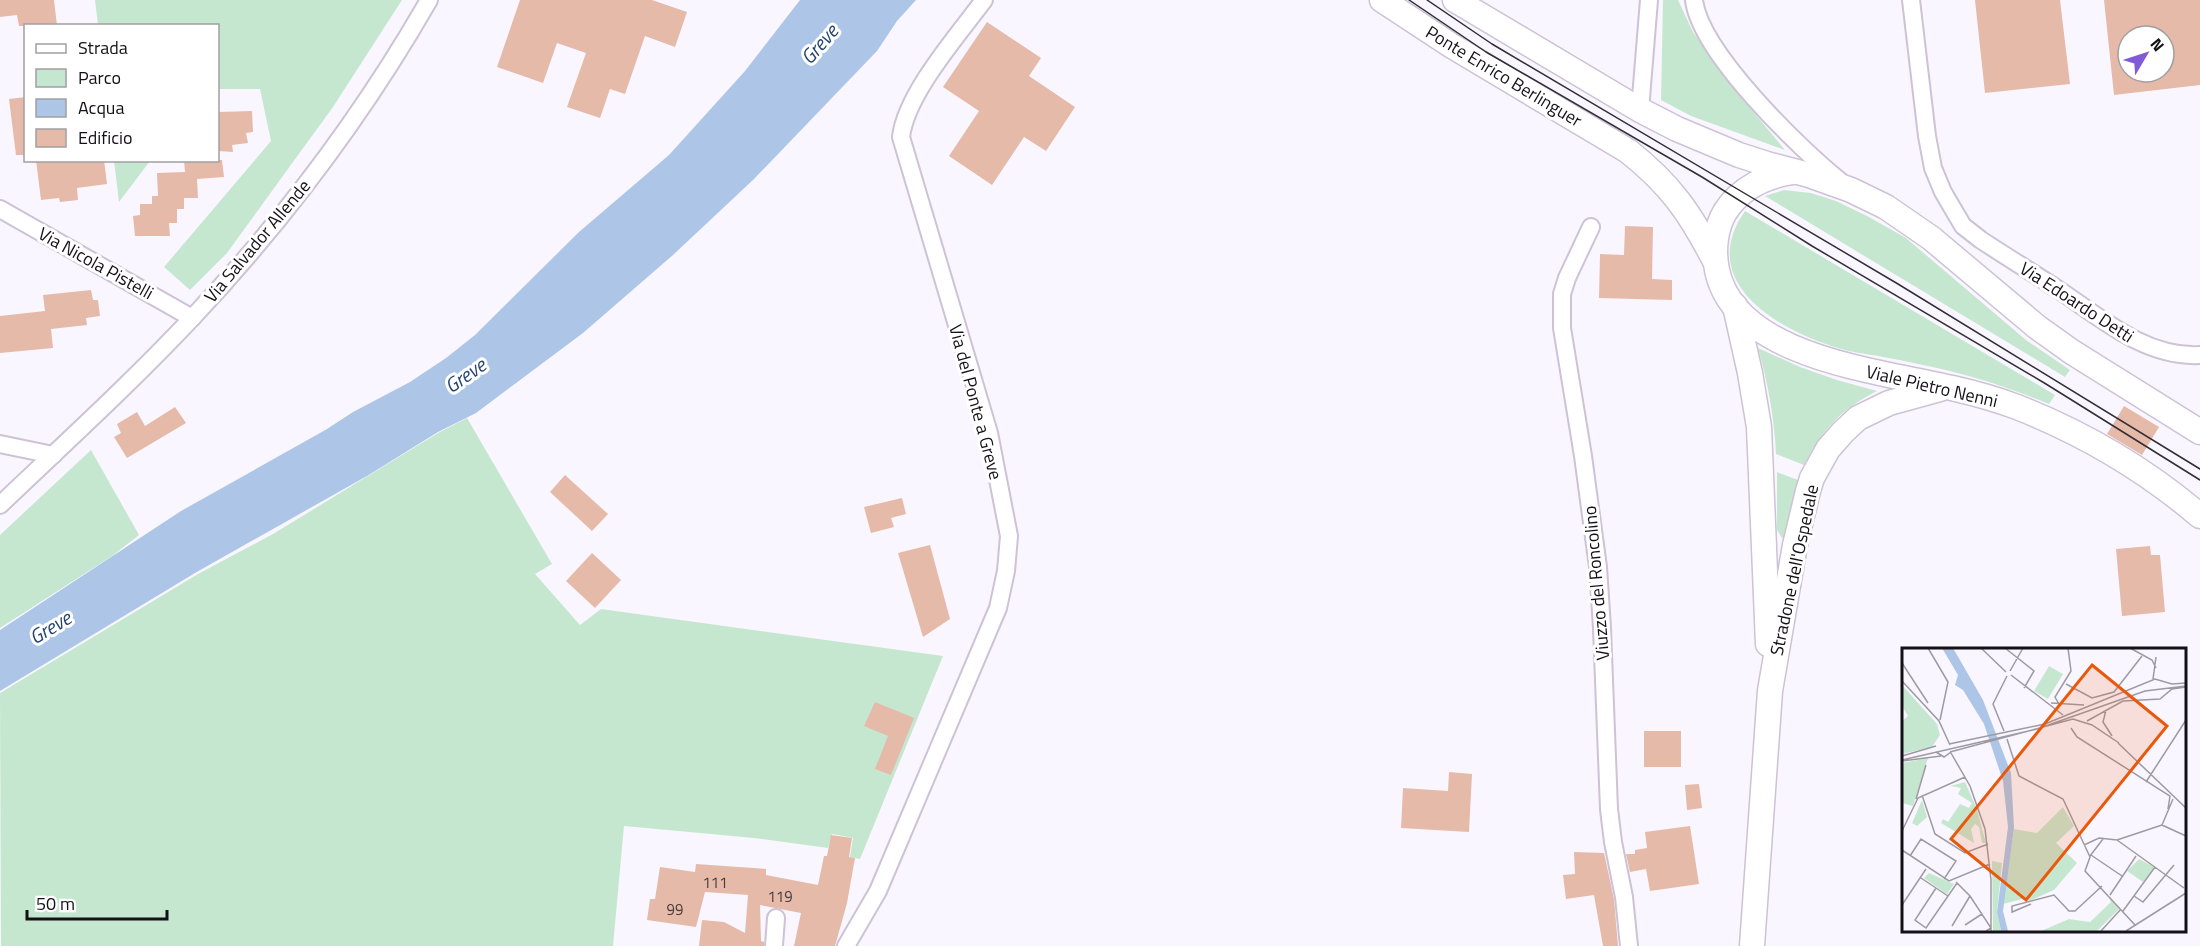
<svg xmlns="http://www.w3.org/2000/svg" width="2200" height="946" font-family="'Titillium Web',sans-serif">
	<style>
		.green { fill: #c6e7cf }
		.water { fill: #adc6e8 }
		.building { fill: #e5baa9; fill-rule: evenodd }
		.lines { fill: none; stroke-linecap: round; stroke-linejoin: round }
		.minor-casing { stroke: #cdc2d6; stroke-width: 20 }
		.secondary-casing { stroke: #cdc2d6; stroke-width: 27 }
		.minor { stroke: #fff; stroke-width: 16 }
		.secondary { stroke: #fff; stroke-width: 24 }
		.tram { stroke: #322e35; stroke-width: 1.5 }
		.labels { text-anchor: middle; dominant-baseline: central; stroke-width: 6; stroke-linejoin: round; paint-order: stroke }
		.number-label { font-size: 15px; fill: #483a3c }
		.street-label { font-size: 18px; fill: #141017; stroke: #fff }
		.water-label { font-size: 20px; font-style: italic; fill: #244471; stroke: #fff }
		.inset-road { fill: none; stroke: #9e9aa2; stroke-width: 1.5 }
		.view { fill: #e8590c; fill-opacity: 0.15; stroke: #e8590c; stroke-width: 3 }
		.inset-edge { fill: none; stroke: #141017; stroke-width: 3 }
	</style>
	<rect width="100%" height="100%" fill="#faf6ff"/>
	<g class="green">
		<polygon points="95,0 402,0 333,107 227,253 190,290 164,267 271,141 260,89 218,89 218,26 98,25"/>
		<polygon points="1663,0 1678,0 1693,32 1732,86 1785,150 1691,116 1661,100"/>
		<polygon points="114,161 150,161 119,202"/>
		<polygon points="1784,190 1811,193 1836,201 1869,217 1906,238 2026,340 2070,370 2065,377 1765,196"/>
		<path d="M1745 211 2055 395 2049 404C2024 394 1998 384 1972 377 1941 368 1910 362 1878 356 1865 354 1851 352 1838 348 1778 330 1695 282 1745 211Z"/>
		<path d="M1758 348 1800 367 1837 380 1877 391C1841 409 1822 430 1804 465L1776 454C1774 417 1768 383 1758 348Z"/>
		<polygon points="467,418 552,564 535,574 580,625 601,609 943,656 860,859 850,857 853,838 832,834 828,848 754,838 624,826 613,946 1,946 0,693 198,574 273,534 438,433"/>
		<polygon points="91,450 139,535 112,556 0,628 0,535"/>
		<polygon points="1777,472 1798,480 1794,493 1787,536 1782,538 1777,530"/>
	</g>
	<polygon class="water" points="800,0 916,0 897,21 877,51 754,179 673,255 583,333 476,413 438,432 367,476 195,573 0,691 0,630 181,511 327,429 353,412 410,382 446,358 475,335 579,232 669,155 745,71"/>
	<g class="building">
		<polygon points="0,0 54,0 57,26 19,26 17,15 0,17"/>
		<polygon points="520,0 652,0 687,12 675,47 645,36 625,94 610,89 600,118 567,107 586,53 557,43 543,83 497,67"/>
		<polygon points="1975,0 2060,0 2070,84 1985,93"/>
		<path d="M2104 0H2200V85L2114 95ZM2128 36H2164V72H2128Z"/>
		<polygon points="987,22 1041,58 1029,76 1075,107 1046,151 1024,137 992,185 949,156 979,111 943,87"/>
		<polygon points="26,97 26,155 16,155 9,99"/>
		<polygon points="252,111 253,132 246,133 248,143 232,145 233,152 218,151 218,112"/>
		<polygon points="36,160 104,160 107,184 77,188 78,200 60,202 59,198 41,200"/>
		<polygon points="184,160 222,160 224,177 197,179 198,198 184,198 184,209 177,209 177,223 169,223 170,236 135,236 133,216 140,215 140,204 152,204 152,196 158,196 157,173 185,172"/>
		<polygon points="1625,226 1653,227 1652,279 1672,280 1672,300 1599,298 1600,254 1624,255"/>
		<polygon points="91,290 93,300 98,300 100,316 86,318 87,325 51,329 53,348 0,353 0,316 45,311 43,295"/>
		<polygon points="2124,406 2159,427 2142,455 2107,434"/>
		<polygon points="175,407 186,423 127,458 114,437 121,433 117,424 137,412 145,426"/>
		<polygon points="565,475 608,514 592,531 550,492"/>
		<polygon points="902,498 906,514 891,518 894,527 871,533 864,507"/>
		<polygon points="930,545 950,619 923,637 898,553"/>
		<polygon points="2150,546 2151,555 2160,555 2165,612 2122,616 2116,549"/>
		<polygon points="592,553 621,580 595,608 566,581"/>
		<polygon points="875,702 914,718 891,775 875,769 888,736 864,726"/>
		<rect x="1644" y="731" width="37" height="36"/>
		<polygon points="1449,772 1472,774 1469,832 1401,828 1403,788 1448,791"/>
		<polygon points="1699,784 1702,808 1687,810 1685,785"/>
		<polygon points="1690,826 1699,884 1650,891 1646,869 1630,872 1626,854 1635,854 1635,850 1647,848 1645,832"/>
		<polygon points="831,835 852,838 849,857 855,858 847,903 835,946 794,946 801,913 760,905 761,941 764,942 764,946 699,946 702,920 724,922 745,933 748,895 705,892 696,927 647,920 650,899 655,899 660,867 695,872 696,864 766,869 766,875 818,885 824,856 827,856"/>
		<polygon points="1574,852 1604,853 1614,899 1618,946 1603,946 1594,895 1566,899 1563,875 1575,874"/>
	</g>
	<g class="lines">
		<defs>
			<g id="minor">
				<path d="M1694 0C1700 52 1799 148 1840 181"/>
				<path d="M1911 0 1927 136 1933 168 1943 192 1963 226 1981 240C2007 257 2033 273 2059 290 2102 319 2146 358 2200 355"/>
				<polyline points="1640,110 1649,0"/>
				<polyline points="0,209 192,318"/>
				<polyline points="1591,227 1567,278 1562,294 1562,328 1583,456 1598,567 1602,628 1609,809 1613,842 1624,897 1629,946"/>
				<polyline points="0,444 53,455"/>
				<path d="M0 505C65 443 131 383 193 317 283 221 363 115 429 0"/>
				<polyline points="774,946 776,918"/>
				<path d="M846 946 878 891 998 608 1006 571 1009 536 989 433 901 137C906 94 958 35 984 0"/>
			</g>
			<g id="secondary">
				<path d="M1382 0 1452 46 1628 151C1671 185 1690 213 1715 261"/>
				<polyline points="1455,0 1640,110 1677,129 1739,155 1767,164 1809,175 1851,190 1886,207 1931,238 2037,327 2072,352 2200,432"/>
				<path d="M1793 172C1766 176 1740 188 1725 212 1715 229 1713 251 1717 270 1735 358 1881 371 1952 388 1974 393 1996 399 2017 407 2083 433 2146 470 2200 516"/>
				<polyline points="1735,306 1750,373 1759,427 1768,644"/>
				<polyline points="1752,946 1770,691 1795,545 1808,491 1812,478 1828,449 1843,432 1858,418 1889,403 1940,389"/>
			</g>
		</defs>
		<use href="#minor" class="minor-casing"/>
		<use href="#secondary" class="secondary-casing"/>
		<use href="#minor" class="minor"/>
		<use href="#secondary" class="secondary"/>
		<g class="tram">
			<polyline points="1409,0 1486,52 1702,177 1812,246 2046,384 2200,480"/>
			<polyline points="1427,0 1492,44 1898,284 2200,469"/>
		</g>
	</g>
	<g class="labels">
		<g class="number-label">
			<text x="715" y="882">111</text>
			<text x="780" y="896">119</text>
			<text x="675" y="909">99</text>
		</g>
		<g class="street-label">
			<text transform="translate(1504 76) rotate(31)">Ponte Enrico Berlinguer</text>
			<text transform="translate(257 241) rotate(-50)">Via Salvador Allende</text>
			<text transform="translate(96 263) rotate(29)">Via Nicola Pistelli</text>
			<text transform="translate(2077 302) rotate(33)">Via Edoardo Detti</text>
			<text transform="translate(1932 386) rotate(13)">Viale Pietro Nenni</text>
			<text transform="translate(976 402) rotate(75)">Via del Ponte a Greve</text>
			<text transform="translate(1794 570) rotate(-78)">Stradone dell'Ospedale</text>
			<text transform="translate(1596 583) rotate(-95)">Viuzzo del Roncolino</text>
		</g>
		<g class="water-label">
			<text transform="translate(819 44) rotate(-49)">Greve</text>
			<text transform="translate(465 375) rotate(-35)">Greve</text>
			<text transform="translate(50 627) rotate(-31)">Greve</text>
		</g>
	</g>
	<g transform="translate(1902 648)">
		<rect width="284" height="284" fill="#faf6ff"/>
		<path d="M147 18 161 26 146 51 132 43ZM0 37 35 76 38 87 30 99 0 106V73L6 68 0 58ZM26 110 11 158 0 155V115ZM63 134 74 159 84 195H80L77 179 73 176 69 181 72 195 39 175 41 171 46 174 58 156 67 160 70 155 56 146 59 140 48 138ZM20 152 25 169 15 178 10 175ZM161 159 172 178 154 195 175 215 152 242 127 253 121 251 101 256 112 181 135 185ZM237 211 252 219 241 234 225 223ZM90 213 100 215 95 264 99 283H91ZM27 225 52 236 45 246 22 230ZM207 249 217 261 195 283H139L167 271 188 274 209 254Z" fill="#c6e7cf"/>
		<path d="M40 0H51L81 52 109 125 112 180 101 263 106 283H99L95 264 106 179 101 133 82 76 61 42 53 37 56 27Z" fill="#adc6e8"/>
		<path class="inset-road" d="M26 0 46 34 38 72M79 0 104 24M103 0 132 23 122 40M228 0 250 12 254 20M0 15 26 55M108 23 121 0M109 27 161 67M251 31 254 9M0 33 37 73 48 97M164 36 190 50 212 44 240 8M149 55 182 57M158 58 153 49 169 23 166 0M204 62 201 74 210 88M185 73 221 53 258 51 270 41 284 39M169 80 175 89 268 148 266 161M102 83 91 56 105 28M105 91 117 128 161 151 188 209 183 223 233 277M216 95 284 160M47 96 143 76 253 31 270 36 284 35M34 104 42 109 49 104M48 104 171 71 190 77 217 95M49 105 68 138 83 181 89 232V283M0 108 34 98M0 112 135 81 243 43 284 38M0 113 39 108M244 134 284 72M20 147 33 186 63 205 86 196M14 151 24 117M271 151 260 177 284 188M0 183 16 150 63 129M215 192 282 240M182 197 197 190 215 192 260 177M0 202 47 233 88 216M189 207 220 228M8 208 19 191 54 213 42 231M188 208 201 191M19 230 46 248M54 234 68 248 89 280 84 283M34 240 13 272 24 280 55 235M208 247 234 208M232 248 241 254 272 217M129 256 110 264V258L152 247 167 263H173L200 238M0 257 24 221M221 263 253 219M63 277 80 266M50 278 68 248M199 283 219 261M224 283 284 245"/>
		<path class="view" d="M190 17 265 78 124 252 49 191Z"/>
		<rect width="284" height="284" class="inset-edge"/>
	</g>
	<rect x="24" y="24" width="195" height="138" fill="#ffffff" stroke="#a19fa2" stroke-width="1.5"/>
	<rect x="36" y="44" width="30" height="9" fill="#ffffff" stroke="#a19fa2" stroke-width="1.5"/>
	<text x="78" y="54" font-size="18" fill="#141017">Strada</text>
	<rect x="36" y="69" width="30" height="18" fill="#c6e7cf" stroke="#a19fa2" stroke-width="1.5"/>
	<text x="78" y="84" font-size="18" fill="#141017">Parco</text>
	<rect x="36" y="99" width="30" height="18" fill="#adc6e8" stroke="#a19fa2" stroke-width="1.5"/>
	<text x="78" y="114" font-size="18" fill="#141017">Acqua</text>
	<rect x="36" y="129" width="30" height="18" fill="#e5baa9" stroke="#a19fa2" stroke-width="1.5"/>
	<text x="78" y="144" font-size="18" fill="#141017">Edificio</text>
	<g transform="translate(2146 54) rotate(51)"><circle r="28" fill="#ffffff" stroke="#a19fa2" stroke-width="1.5"/>
	<path d="M0-4.5L10 22L0 15L-10 22Z" fill="#805bd5"/>
	<text y="-9" font-size="16" font-weight="bold" text-anchor="middle" fill="#141017">N</text>
	</g>
	<path d="M27 910v9h140v-9" fill="none" stroke="#141017" stroke-width="3"/>
	<text x="36" y="910" font-size="18" fill="#141017" stroke="#ffffff" stroke-width="4.5" paint-order="stroke">50 m</text>
</svg>
